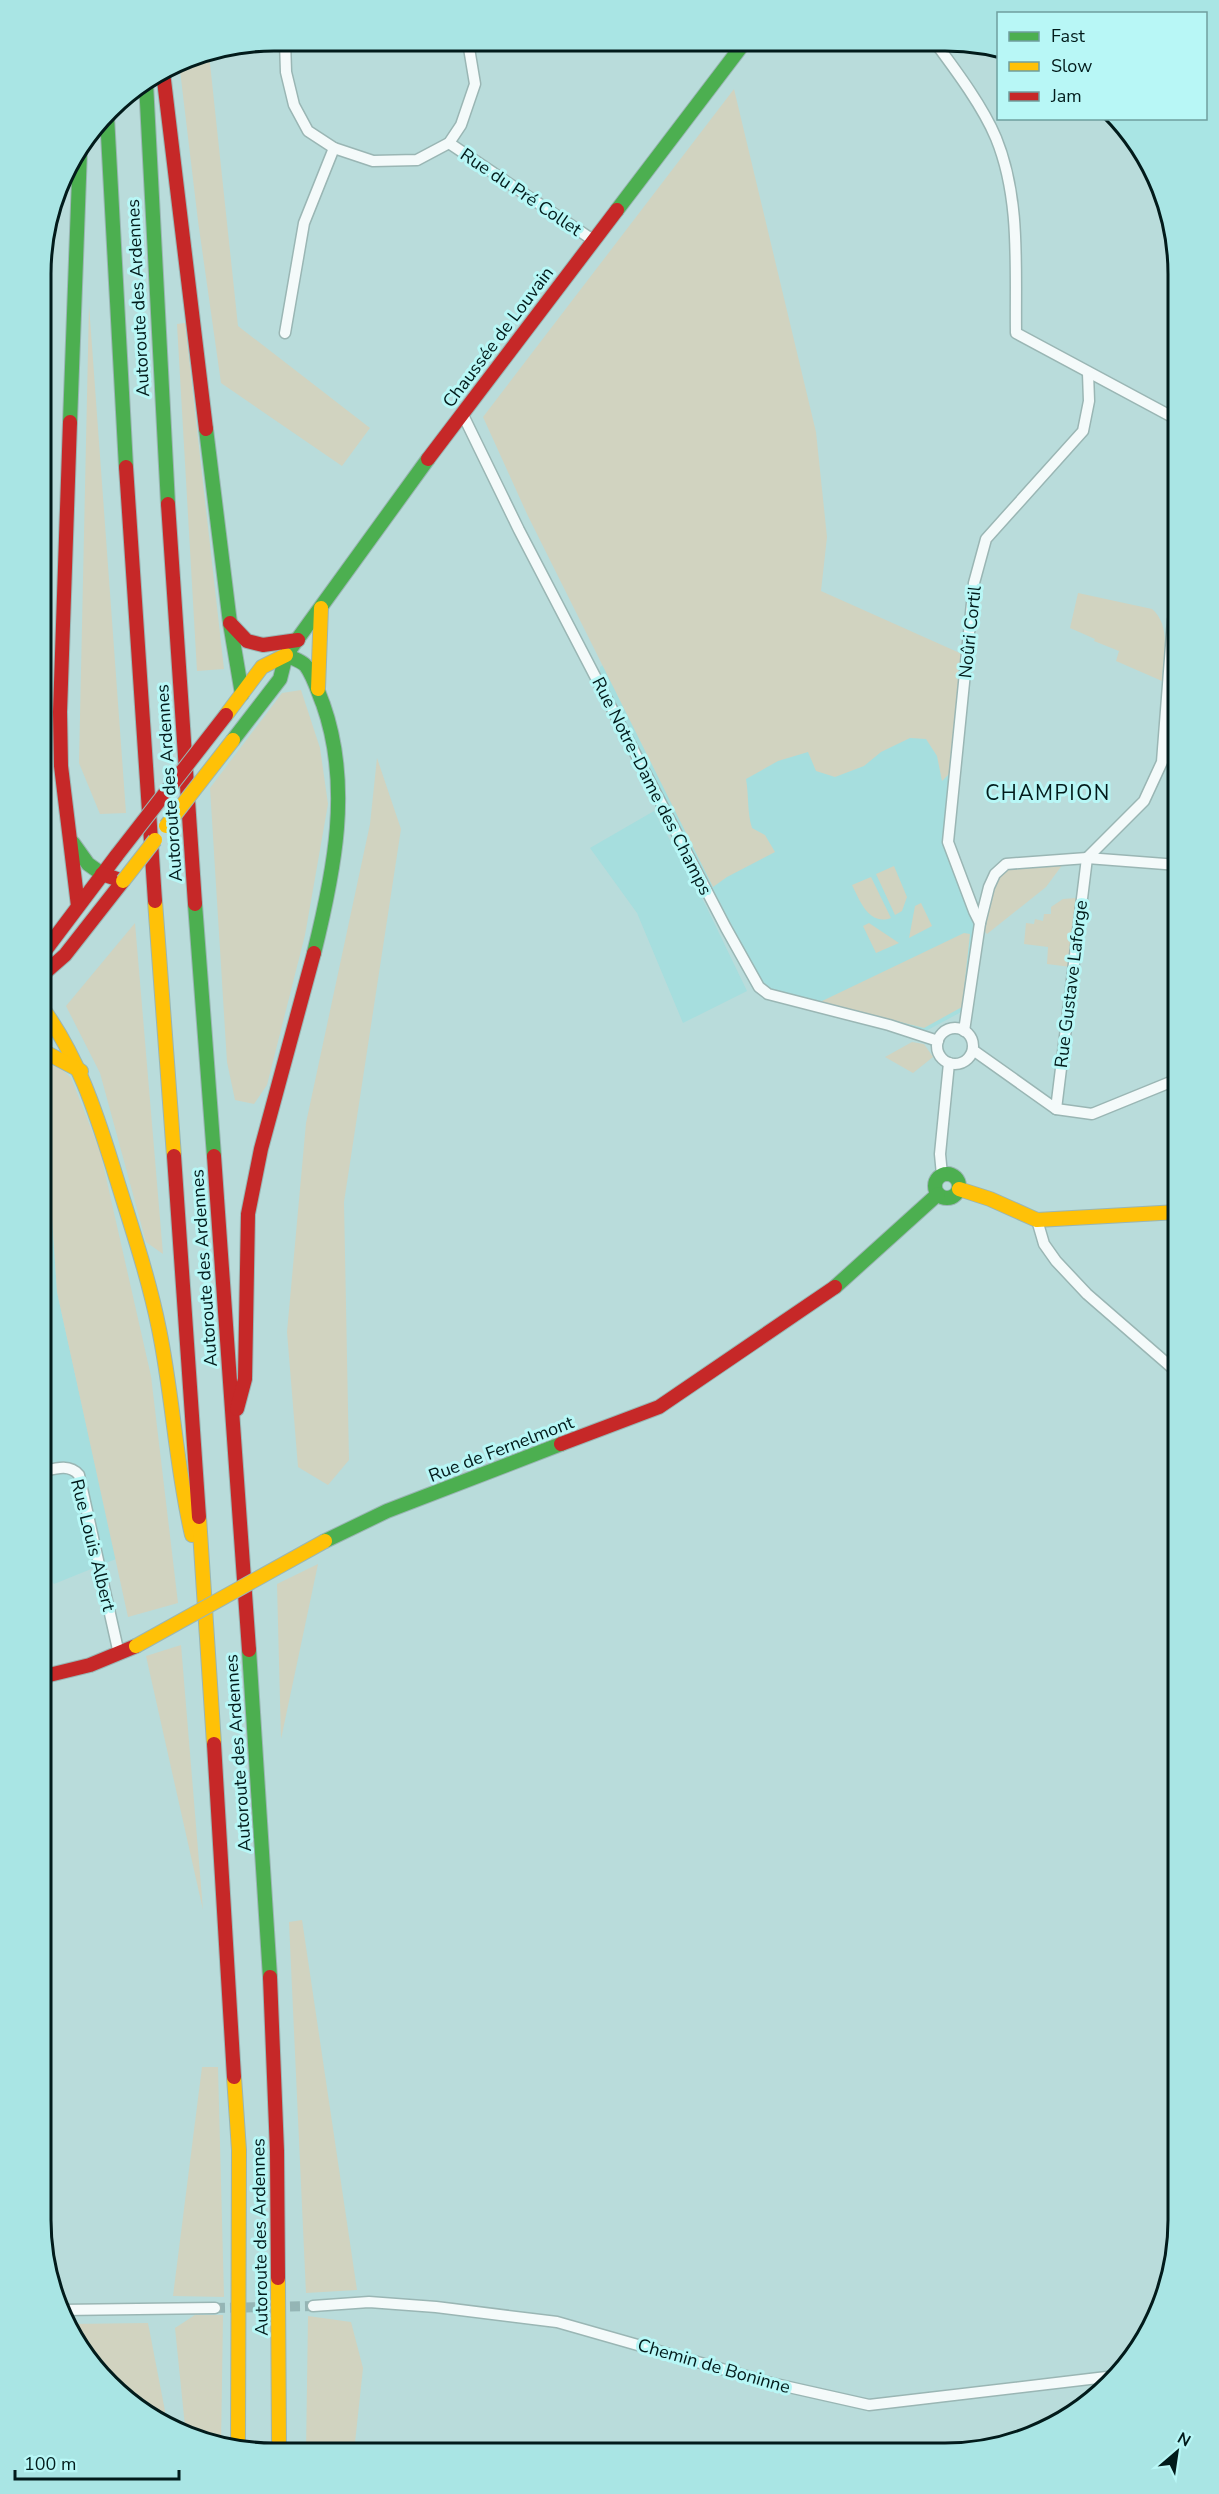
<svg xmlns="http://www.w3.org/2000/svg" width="1219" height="2494" font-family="'Nunito Sans',sans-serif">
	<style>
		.built { fill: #a6dede }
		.green { fill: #d1d3c0 }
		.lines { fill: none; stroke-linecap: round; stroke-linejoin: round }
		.street-tunnel { stroke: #94b5b5; stroke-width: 10; stroke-dasharray: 10 5; stroke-linecap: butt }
		.street-casing { stroke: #9ab6b4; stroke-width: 13 }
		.fast-casing { stroke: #9ab6b4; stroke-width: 16 }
		.slow-casing { stroke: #9ab6b4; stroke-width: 16 }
		.jam-casing { stroke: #9ab6b4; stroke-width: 16 }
		.street { stroke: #f4fafa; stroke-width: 10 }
		.fast { stroke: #4caf50; stroke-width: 14 }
		.slow { stroke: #ffc107; stroke-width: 14 }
		.jam { stroke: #c62828; stroke-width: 14 }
		.slow-bridge-casing { stroke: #9ab6b4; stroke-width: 16; stroke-linecap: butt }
		.jam-bridge-casing { stroke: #9ab6b4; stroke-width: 16; stroke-linecap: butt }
		.slow-bridge { stroke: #ffc107; stroke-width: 14 }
		.jam-bridge { stroke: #c62828; stroke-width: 14 }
		.labels { text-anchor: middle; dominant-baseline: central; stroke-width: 6; stroke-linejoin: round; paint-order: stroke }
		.street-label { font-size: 18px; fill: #021b1b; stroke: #b8f7f6 }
		.quarter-label { font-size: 21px; letter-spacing: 1.5px; fill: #021b1b; stroke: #b8f7f6 }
		.rim { fill: none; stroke: #021b1b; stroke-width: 3 }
	</style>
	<rect width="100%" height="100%" fill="#b9dcdb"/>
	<g class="built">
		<polygon points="661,627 958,691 945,840 974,918 965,1010 924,1032 769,990 764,987 600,672 600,667"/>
		<polygon points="654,811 705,904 747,991 683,1023 637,913 590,848"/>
		<polygon points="41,1096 44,1099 57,1292 116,1559 54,1584 41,1564"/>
	</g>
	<g class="green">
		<polygon points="209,54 238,326 370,428 342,466 221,383 198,221 179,62 185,58"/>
		<path d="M734 89 816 432 827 537 821 591 962 654 950 773 942 781 937 756 926 739 910 738 881 752 864 766 835 777 816 771 808 752 778 761 746 779C749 796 747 812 752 828L765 835 775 852 727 877 713 887 527 514 483 417Z"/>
		<polygon points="89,305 126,813 100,814 79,763"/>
		<polygon points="185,323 224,669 197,671 177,324"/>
		<path d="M1078 593 1152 609C1172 626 1163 657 1162 681L1116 661 1119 651 1094 641 1095 639 1070 628Z"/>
		<polygon points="301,690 320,748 328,804 305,935 267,1085 254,1104 235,1100 227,1062 210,788 282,693"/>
		<polygon points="377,758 401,829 344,1202 349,1460 328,1485 298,1467 287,1332 306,1123 370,824"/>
		<polygon points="1063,864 1046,887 987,934 982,929 997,875 1008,866"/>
		<polygon points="894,866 907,897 902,911 895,915 876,874"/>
		<path d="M871 877 891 918C869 926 860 901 852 885Z"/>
		<polygon points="1076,898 1079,901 1071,967 1047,964 1048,947 1024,944 1026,923 1034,924 1035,919 1043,921 1044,914 1051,914 1051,907 1063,899"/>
		<polygon points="921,903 932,926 909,938 915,906"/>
		<polygon points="135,923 163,1254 146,1242 100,1073 66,1006"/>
		<polygon points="869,923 899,943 876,953 863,926"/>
		<polygon points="964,933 970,934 962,1007 924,1028 820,1002"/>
		<polygon points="912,1042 924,1044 933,1057 913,1073 885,1057"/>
		<polygon points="41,1061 56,1064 71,1078 100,1151 151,1376 178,1603 128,1617 57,1292 44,1099 41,1096"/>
		<polygon points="318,1564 281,1739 277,1584"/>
		<polygon points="181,1645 203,1910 146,1656"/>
		<polygon points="302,1920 357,2290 306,2293 289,1922"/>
		<polygon points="202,2067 218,2067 224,2297 173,2296"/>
		<polygon points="195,2315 223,2315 221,2445 186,2436 175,2328"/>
		<polygon points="308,2316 351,2322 363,2368 354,2452 306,2452"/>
		<polygon points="148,2323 165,2411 165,2423 120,2396 80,2350 68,2324"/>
	</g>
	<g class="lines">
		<polyline class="street-tunnel" points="215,2308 313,2306"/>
		<defs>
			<g id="street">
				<polyline points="285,41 286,72 294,105 308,131 334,148 373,161 417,160 449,143 461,125 475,84 468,42"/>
				<path d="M937 45C957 72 983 107 996 138 1021 199 1015 269 1016 333L1178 420"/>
				<polyline points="449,143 593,240"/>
				<polyline points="285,333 304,223 334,148"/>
				<polyline points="463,415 519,530 726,928 759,987 768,994 889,1025 938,1041"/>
				<polyline points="1087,858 1144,801 1162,762 1173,620 1178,609"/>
				<polyline points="980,923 974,911 948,842 974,583 986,539 1083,431 1089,401 1088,373"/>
				<circle cx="955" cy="1046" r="18"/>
				<polyline points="964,1031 980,923 989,887 995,874 1006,864 1087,858 1178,865"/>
				<polyline points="973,1050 1056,1109 1092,1114 1178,1079"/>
				<polyline points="1056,1109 1087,858"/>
				<polyline points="942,1175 940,1154 949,1063"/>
				<polyline points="1037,1220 1044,1244 1056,1261 1087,1294 1178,1373"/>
				<path d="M41 1472C54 1469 69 1463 79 1475L119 1654"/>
				<polyline points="313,2306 369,2302 436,2307 557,2322 771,2383 869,2405 1115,2376"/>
				<polyline points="61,2310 215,2308"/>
			</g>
			<g id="fast">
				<polyline points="146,83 168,504"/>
				<polyline points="107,116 126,467"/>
				<polyline points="617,210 744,43"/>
				<polyline points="70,422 80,151"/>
				<polyline points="206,429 230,623 242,694"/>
				<path d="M286 655C292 658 302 661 306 666 314 677 318 692 323 704 352 786 334 872 314 953"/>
				<polyline points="233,740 280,679 286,655 428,459"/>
				<polyline points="73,843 88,864 102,874"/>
				<polyline points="195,904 214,1156"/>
				<circle cx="947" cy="1186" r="12"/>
				<polyline points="835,1287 938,1194"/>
				<polyline points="325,1541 387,1511 561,1444"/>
				<polyline points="249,1650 270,1977"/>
			</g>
			<g id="slow">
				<polyline points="318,689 321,608"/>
				<polyline points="226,715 262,667 286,655"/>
				<polyline points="155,901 174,1156"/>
				<path d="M41 1006C77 1055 95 1109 113 1167 129 1220 148 1274 159 1329 173 1397 176 1467 192 1535"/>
				<polyline points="41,1050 81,1071"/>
				<polyline points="959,1189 990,1199 1037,1220 1178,1212"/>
				<polyline points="199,1517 214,1744"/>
				<polyline points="234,2077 239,2150 238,2450"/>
				<polyline points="278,2278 279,2452"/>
			</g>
			<g id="jam">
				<polyline points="163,72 206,429"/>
				<polyline points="70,422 60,712 61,766 78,906"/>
				<polyline points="428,459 617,210"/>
				<polyline points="126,467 155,901"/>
				<polyline points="168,504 195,904"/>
				<polyline points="230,623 247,641 263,645 298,640"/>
				<polyline points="41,956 117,855"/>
				<polyline points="41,976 65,955 123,881 102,874"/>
				<polyline points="174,1156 199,1517"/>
				<polyline points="214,1156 249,1650"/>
				<polyline points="237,1409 245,1379 248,1214 261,1149 314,953"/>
				<polyline points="561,1444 659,1407 835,1287"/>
				<polyline points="41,1677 90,1665 136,1646"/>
				<polyline points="214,1744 234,2077"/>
				<polyline points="270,1977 277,2151 278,2278"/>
			</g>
		</defs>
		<use href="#street" class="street-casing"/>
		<use href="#fast" class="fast-casing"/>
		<use href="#slow" class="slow-casing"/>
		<use href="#jam" class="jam-casing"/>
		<use href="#street" class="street"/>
		<use href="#fast" class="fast"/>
		<use href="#slow" class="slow"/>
		<use href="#jam" class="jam"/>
		<defs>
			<g id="slow-bridge">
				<polyline points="166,826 233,740"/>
				<polyline points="123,881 155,840"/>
				<polyline points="136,1646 325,1541"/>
			</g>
			<polyline id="jam-bridge" points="117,855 226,715"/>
		</defs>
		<use href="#slow-bridge" class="slow-bridge-casing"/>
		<use href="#jam-bridge" class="jam-bridge-casing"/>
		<use href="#slow-bridge" class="slow-bridge"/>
		<use href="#jam-bridge" class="jam-bridge"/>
	</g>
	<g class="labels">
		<g class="street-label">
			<text transform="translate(521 192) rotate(34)">Rue du Pré Collet</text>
			<text transform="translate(138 298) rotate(-93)">Autoroute des Ardennes</text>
			<text transform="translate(498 337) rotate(-53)">Chaussée de Louvain</text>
			<text transform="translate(970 632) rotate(-84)">Noûri Cortil</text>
			<text transform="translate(169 783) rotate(-94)">Autoroute des Ardennes</text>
			<text transform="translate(652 786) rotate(63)">Rue Notre-Dame des Champs</text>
			<text transform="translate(1071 984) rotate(-83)">Rue Gustave Laforge</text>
			<text transform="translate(204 1268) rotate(-94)">Autoroute des Ardennes</text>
			<text transform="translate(501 1449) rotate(-21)">Rue de Fernelmont</text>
			<text transform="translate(93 1545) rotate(76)">Rue Louis Albert</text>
			<text transform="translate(238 1753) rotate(-94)">Autoroute des Ardennes</text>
			<text transform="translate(260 2237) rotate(-91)">Autoroute des Ardennes</text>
			<text transform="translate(714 2366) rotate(16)">Chemin de Boninne</text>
		</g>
		<g class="quarter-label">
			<text x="1048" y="793">CHAMPION</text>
		</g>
	</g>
	<path d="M0 0H1219V2494H0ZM274 51H945A223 223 0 0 1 1168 274V2220A223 223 0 0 1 945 2443H274A223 223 0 0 1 51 2220V274A223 223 0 0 1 274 51Z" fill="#a9e5e4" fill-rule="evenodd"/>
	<path class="rim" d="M274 51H945A223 223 0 0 1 1168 274V2220A223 223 0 0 1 945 2443H274A223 223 0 0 1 51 2220V274A223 223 0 0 1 274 51Z"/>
	<rect x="997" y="12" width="210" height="108" fill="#b8f7f6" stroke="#6f9f9e" stroke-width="1.5"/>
	<rect x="1009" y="32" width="30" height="9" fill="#4caf50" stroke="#6f9f9e" stroke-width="1.5"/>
	<text x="1051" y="42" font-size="18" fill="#021b1b">Fast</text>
	<rect x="1009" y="62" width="30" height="9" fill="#ffc107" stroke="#6f9f9e" stroke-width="1.5"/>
	<text x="1051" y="72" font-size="18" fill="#021b1b">Slow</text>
	<rect x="1009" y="92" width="30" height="9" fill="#c62828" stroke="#6f9f9e" stroke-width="1.5"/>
	<text x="1051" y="102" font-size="18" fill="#021b1b">Jam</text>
	<g transform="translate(1177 2452) rotate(29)" stroke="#b8f7f6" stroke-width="4.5" paint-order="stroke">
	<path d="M0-4.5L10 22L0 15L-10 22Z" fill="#021b1b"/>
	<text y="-9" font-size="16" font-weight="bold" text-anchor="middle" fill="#021b1b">N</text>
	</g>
	<path d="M15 2470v9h164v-9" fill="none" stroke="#021b1b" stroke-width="3"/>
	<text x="24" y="2470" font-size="18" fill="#021b1b" stroke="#b8f7f6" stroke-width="4.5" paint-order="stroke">100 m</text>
</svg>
